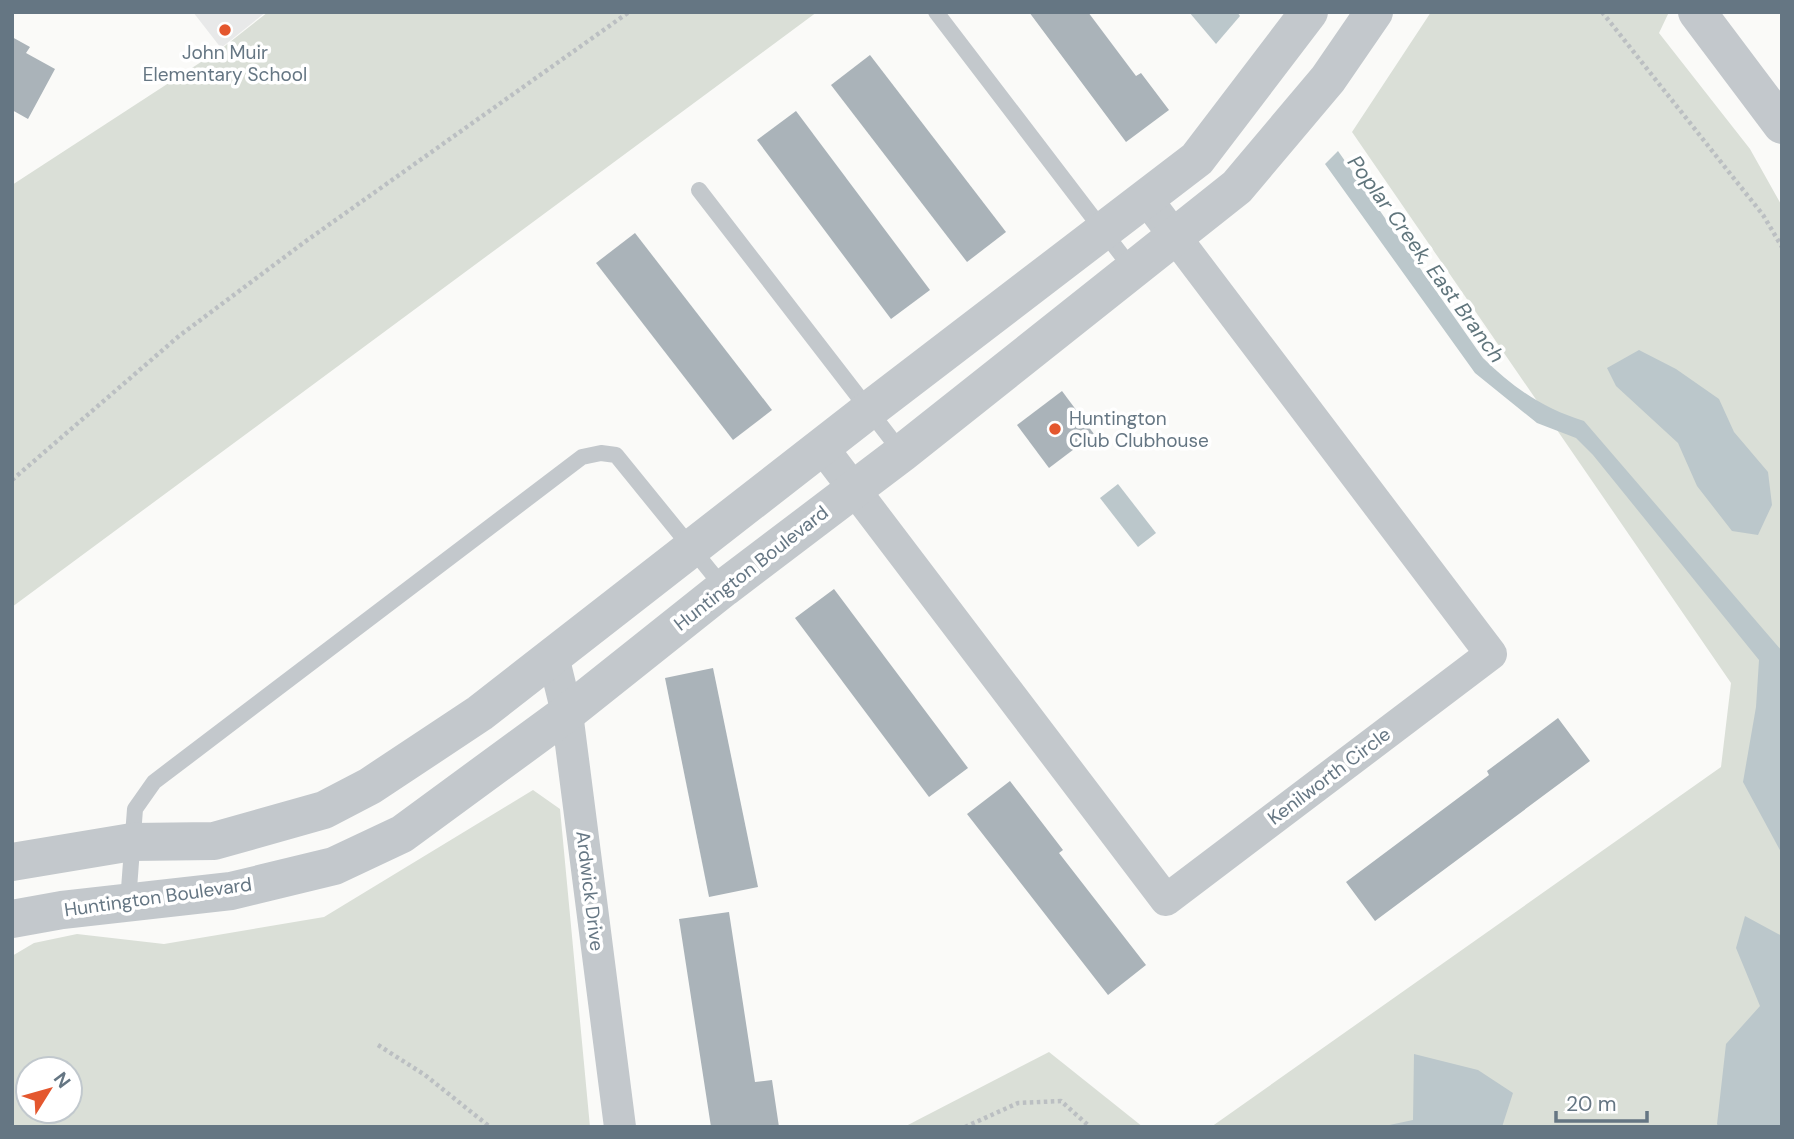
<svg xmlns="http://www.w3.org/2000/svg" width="1794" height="1139" font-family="'DM Sans',sans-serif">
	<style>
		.built { fill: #e8e9e9 }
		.green { fill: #dadfd7; fill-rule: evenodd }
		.water { fill: #bbc7cb }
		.building { fill: #aab3b9 }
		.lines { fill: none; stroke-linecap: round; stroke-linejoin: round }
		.path { stroke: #bbbfc2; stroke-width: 4.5; stroke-dasharray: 3.5 3.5; stroke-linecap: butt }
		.service { stroke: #c3c8cc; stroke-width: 16 }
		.minor { stroke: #c3c8cc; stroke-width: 32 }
		.tertiary { stroke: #c3c8cc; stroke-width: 38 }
		.poi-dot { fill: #e4572e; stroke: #fff; stroke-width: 2.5 }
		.labels { text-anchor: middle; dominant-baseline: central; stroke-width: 7; stroke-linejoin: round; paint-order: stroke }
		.poi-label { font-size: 19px; fill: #657683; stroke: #fff }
		.street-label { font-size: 19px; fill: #657683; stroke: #fff }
		.water-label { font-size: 21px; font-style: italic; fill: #60757c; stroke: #fff }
	</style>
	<rect width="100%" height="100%" fill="#fafaf8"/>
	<polygon class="built" points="193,12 266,12 221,48"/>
	<g class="green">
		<polygon points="268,12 817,12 12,607 12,185 221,49"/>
		<polygon points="1431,12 1669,12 1659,33 1750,149 1782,206 1782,1127 1211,1127 1721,767 1731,683 1352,132"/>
		<path d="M533 790 560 809 590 1127H12V956L34 943 77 934 164 944 324 917ZM70 1069V1111H28V1069Z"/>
		<polygon points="1049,1052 1143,1127 904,1127"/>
	</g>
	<g class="water">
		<polygon points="1189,12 1237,12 1240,16 1216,44"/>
		<path d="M1338 151 1483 358C1512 387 1544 409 1584 421L1782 651V854L1743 782 1756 707 1759 660 1593 455 1576 438 1537 423 1475 373 1325 164Z"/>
		<polygon points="1639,350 1676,369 1719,399 1734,432 1768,472 1772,505 1758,535 1732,531 1697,486 1678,443 1616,386 1607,368"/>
		<polygon points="1118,484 1156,533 1138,547 1100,498"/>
		<polygon points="1745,916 1782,936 1782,1127 1719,1127 1717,1124 1726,1044 1760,1006 1736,948"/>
		<polygon points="1414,1054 1478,1070 1513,1093 1502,1127 1380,1127 1413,1120"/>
	</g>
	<g class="building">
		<polygon points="1029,12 1088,12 1136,76 1141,73 1169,110 1126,142"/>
		<polygon points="12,37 30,47 26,53 55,69 28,119 12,110"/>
		<polygon points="870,55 1006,232 967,262 831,85"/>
		<polygon points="796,111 930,290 891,319 757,140"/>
		<polygon points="635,233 772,410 733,440 596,263"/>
		<polygon points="1062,391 1094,434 1049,468 1017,425"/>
		<polygon points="834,589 968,768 929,797 795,618"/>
		<polygon points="713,668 758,887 709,897 665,678"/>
		<polygon points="1558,718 1590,761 1375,921 1346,882 1489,775 1487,771"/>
		<polygon points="1010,781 1063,850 1059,853 1146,965 1108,995 967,814"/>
		<polygon points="729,912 755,1082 772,1080 779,1127 711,1127 679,919"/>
	</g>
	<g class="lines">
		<g class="path">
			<polyline points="1602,12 1763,215 1782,247"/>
			<polyline points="12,480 179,336 306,241 629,12"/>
			<polyline points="378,1045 425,1075 490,1127"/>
			<polyline points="965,1127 1018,1103 1061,1101 1090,1127"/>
		</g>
		<g class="service">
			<polyline points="936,12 1133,270"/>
			<polyline points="699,190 902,453"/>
			<polyline points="128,902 135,809 154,782 582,457 601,453 616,455 724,588"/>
		</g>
		<g class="minor">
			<polyline points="822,447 1166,900 1491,654 1145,197"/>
			<polyline points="553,656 567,713 620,1127"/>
		</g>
		<g class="tertiary">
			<polyline points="1697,12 1782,125"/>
			<polyline points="12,862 132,842 214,841 324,810 370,786 480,713 869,410 1197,159 1309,12"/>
			<polyline points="12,919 62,910 231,891 334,866 402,834 567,713 724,588 902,453 1237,187 1328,79 1374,12"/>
		</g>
	</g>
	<g class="poi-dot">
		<circle cx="225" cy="30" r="7"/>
		<circle cx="1055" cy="429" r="7"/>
	</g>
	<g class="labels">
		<g class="poi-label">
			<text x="225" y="52">John Muir<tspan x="225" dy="22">Elementary School</tspan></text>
			<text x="1069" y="418" text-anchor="start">Huntington<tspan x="1069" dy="22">Club Clubhouse</tspan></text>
		</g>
		<g class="street-label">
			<text transform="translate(751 568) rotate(-38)">Huntington Boulevard</text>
			<text transform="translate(1329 776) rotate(-37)">Kenilworth Circle</text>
			<text transform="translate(590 891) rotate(83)">Ardwick Drive</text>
			<text transform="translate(158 897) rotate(-8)">Huntington Boulevard</text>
		</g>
		<g class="water-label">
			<text transform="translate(1426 259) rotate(54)">Poplar Creek, East Branch</text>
		</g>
	</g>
	<rect width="1794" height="1139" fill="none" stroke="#657683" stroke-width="28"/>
	<g transform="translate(49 1090) rotate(53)"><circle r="33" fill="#ffffff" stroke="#c1c8cd" stroke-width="2"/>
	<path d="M0-5L12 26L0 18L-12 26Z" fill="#e4572e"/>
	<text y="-10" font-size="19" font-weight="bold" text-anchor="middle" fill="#657683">N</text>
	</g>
	<path d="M1556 1111v10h91v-10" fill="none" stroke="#657683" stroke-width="3.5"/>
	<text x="1566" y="1111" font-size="21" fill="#657683" stroke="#ffffff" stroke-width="5" paint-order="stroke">20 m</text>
</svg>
